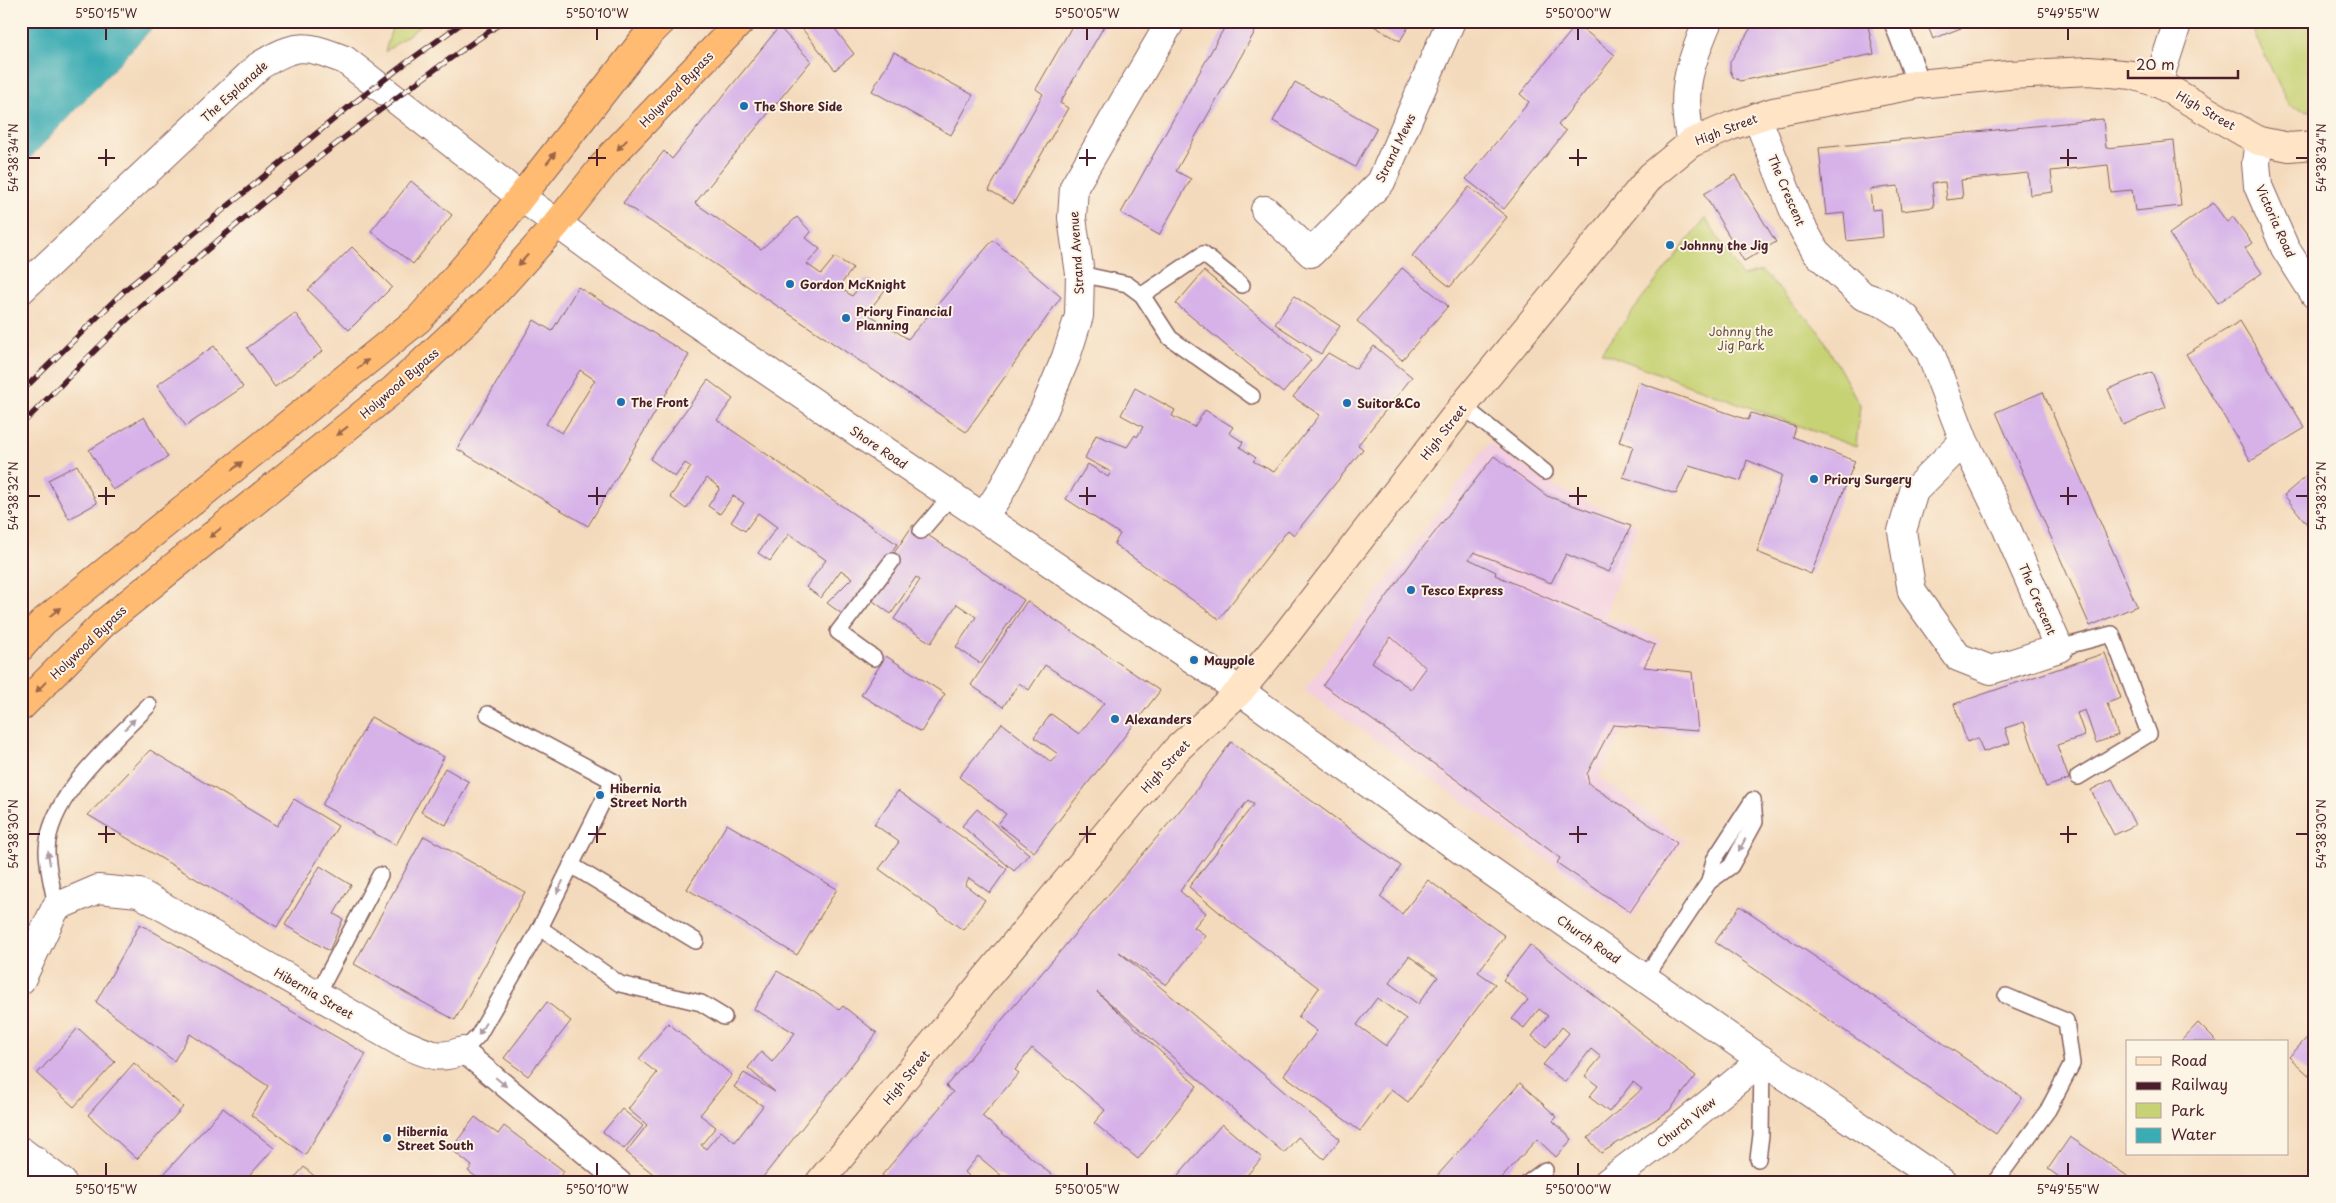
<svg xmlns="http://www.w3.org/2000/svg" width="2336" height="1203" font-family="'Playpen Sans',sans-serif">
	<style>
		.built { fill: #f3cfe0 }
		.green { fill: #c6d273; stroke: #88784f }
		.water { fill: #3aacb4; stroke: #426670 }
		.pier { fill: #f4dabc }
		.building { fill: #d6b2e9; fill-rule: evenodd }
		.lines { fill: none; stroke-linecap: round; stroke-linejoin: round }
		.service-casing { stroke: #86605e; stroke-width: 18 }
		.pedestrian-casing { stroke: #86605e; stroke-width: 25 }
		.minor-casing { stroke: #86605e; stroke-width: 30 }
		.tertiary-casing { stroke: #86605e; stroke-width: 30 }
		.secondary-casing { stroke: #86605e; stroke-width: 30 }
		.trunk-casing { stroke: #86605e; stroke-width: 30 }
		.service { stroke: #fff; stroke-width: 15 }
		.pedestrian { stroke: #fff; stroke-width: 22 }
		.minor { stroke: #fff; stroke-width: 28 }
		.tertiary { stroke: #fff; stroke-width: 28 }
		.secondary { stroke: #ffe4c6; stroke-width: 28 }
		.trunk { stroke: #febb71; stroke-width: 28 }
		.rail-casing { stroke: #4a1f2b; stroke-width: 5.5 }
		.rail { stroke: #fcf5e5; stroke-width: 4; stroke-dasharray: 11; stroke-linecap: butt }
		.oneway { fill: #9b654a }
		.oneway2 { fill: #ae9aa0 }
		.ticks { fill: none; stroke: #4a1f2b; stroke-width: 2 }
		.poi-dot { fill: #1f6fb2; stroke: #fcf5e5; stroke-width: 2 }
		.labels { text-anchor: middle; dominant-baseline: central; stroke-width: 4; stroke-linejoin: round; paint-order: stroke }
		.street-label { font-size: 12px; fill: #4a1f2b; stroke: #fcf5e5 }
		.poi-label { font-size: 12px; font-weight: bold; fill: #4a1f2b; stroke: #fcf5e5; text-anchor: start }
		.park-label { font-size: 12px; fill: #694c3d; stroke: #fcf5e5 }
		.neatline { fill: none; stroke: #4a1f2b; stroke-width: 2 }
		.ticks-label { font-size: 12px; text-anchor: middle; fill: #4a1f2b }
	</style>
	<rect width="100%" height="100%" fill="#fcf5e5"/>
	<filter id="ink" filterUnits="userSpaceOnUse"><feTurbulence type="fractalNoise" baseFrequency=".02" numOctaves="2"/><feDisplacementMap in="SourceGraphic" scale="10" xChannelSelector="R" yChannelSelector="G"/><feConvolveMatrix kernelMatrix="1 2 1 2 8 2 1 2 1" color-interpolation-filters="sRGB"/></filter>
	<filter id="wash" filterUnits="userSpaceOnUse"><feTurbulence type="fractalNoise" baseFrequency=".0096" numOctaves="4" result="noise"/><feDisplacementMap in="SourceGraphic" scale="20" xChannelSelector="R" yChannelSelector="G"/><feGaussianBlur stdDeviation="1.12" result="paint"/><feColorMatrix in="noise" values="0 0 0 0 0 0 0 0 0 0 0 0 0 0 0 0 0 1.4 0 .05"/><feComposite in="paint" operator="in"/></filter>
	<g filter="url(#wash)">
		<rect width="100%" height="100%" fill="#f4dabc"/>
		<polygon class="built" points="1489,443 1546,482 1638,526 1604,617 1662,640 1651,664 1697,669 1700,734 1622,732 1599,777 1685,840 1632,919 1304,690"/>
		<g class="green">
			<polygon points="394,21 427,21 385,52"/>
			<polygon points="2248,21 2315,21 2315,112 2290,107"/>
			<polygon points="1705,218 1742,276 1762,271 1818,330 1860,405 1856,447 1601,352"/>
		</g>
		<polygon class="water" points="21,21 159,21 21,168"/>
		<polygon class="pier" points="159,21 161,23 21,170 21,168"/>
		<g id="blocks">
			<g class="building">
				<polygon points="796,21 829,21 854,54 835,70"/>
				<polygon points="1075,21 1107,21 1060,103 1068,108 1013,204 989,190 1043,94 1036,89"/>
				<polygon points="1228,21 1261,21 1176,171 1191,179 1159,235 1121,213"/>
				<polygon points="1365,21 1412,21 1400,41"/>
				<polygon points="1755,21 1867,21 1874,54 1740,81 1733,77 1730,70 1730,62"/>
				<polygon points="1926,21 1970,21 1971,24 1933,39"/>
				<polygon points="1577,24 1615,55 1558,125 1566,131 1504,209 1466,179 1529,102 1520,94"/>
				<polygon points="779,27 811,61 695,203 761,249 797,217 811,232 806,238 820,249 807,264 821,274 835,257 853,268 839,287 852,296 866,279 885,290 867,313 908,339 993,240 1061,297 966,432 623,203 664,151 672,159"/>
				<polygon points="894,52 973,95 951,135 872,91"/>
				<polygon points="1295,82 1377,128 1355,167 1273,121"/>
				<polygon points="2103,119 2106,148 2174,141 2181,206 2135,211 2132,190 2111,192 2108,165 2051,171 2053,192 2030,195 2028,173 1961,180 1963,198 1947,200 1945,182 1932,183 1934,207 1901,211 1898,186 1870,189 1872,210 1881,209 1883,237 1847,241 1844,213 1826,215 1819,148"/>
				<polygon points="1735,175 1776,242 1744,261 1704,194"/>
				<polygon points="411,181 452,215 413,264 371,231"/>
				<polygon points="1469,187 1507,217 1450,287 1412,256"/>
				<polygon points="2213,203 2227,222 2233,217 2252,243 2245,248 2262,273 2218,303 2169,234"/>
				<polygon points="352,247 392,287 349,330 308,290"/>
				<polygon points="1402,268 1448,306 1402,360 1357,321"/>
				<polygon points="1204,271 1311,360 1283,393 1176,304"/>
				<path d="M578 287 689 355 588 526 457 449 534 320 552 331ZM580 370 595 380 562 433 546 424Z"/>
				<polygon points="1294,296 1340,326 1321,354 1275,324"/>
				<polygon points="295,313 323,351 275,387 247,348"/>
				<polygon points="2240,321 2305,428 2251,461 2186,354"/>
				<polygon points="214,346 243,387 186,426 157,385"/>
				<polygon points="1374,346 1412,377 1358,445 1363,449 1294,535 1288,530 1219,619 1114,544 1120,534 1066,499 1088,464 1108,477 1111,472 1085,458 1096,435 1127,447 1135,435 1137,437 1143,427 1121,415 1135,388 1175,410 1172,416 1194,427 1205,410 1233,427 1229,433 1243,442 1240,447 1256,458 1253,461 1274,472 1320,415 1293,397 1328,353 1356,369"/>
				<polygon points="2152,372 2166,407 2123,425 2108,389"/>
				<polygon points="708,380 733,399 717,420 897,544 866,588 842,614 827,603 852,578 841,570 821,598 806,587 826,560 789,534 770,561 758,553 777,527 758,513 745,531 731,522 744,503 733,496 720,514 708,506 720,488 707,478 686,509 670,497 691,467 685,463 675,477 650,459"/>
				<polygon points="1638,382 1748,420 1751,413 1796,427 1793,437 1855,461 1811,574 1757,552 1782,475 1747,460 1741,481 1689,466 1676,494 1623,477 1633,446 1619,442"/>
				<polygon points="2043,392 2137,606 2090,626 1996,412"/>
				<polygon points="144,417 168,457 113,490 89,450"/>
				<path d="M1494 456 1547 496 1631 526 1609 572 1566 554 1551 583 1474 552 1469 559 1496 572 1495 575 1655 645 1644 667 1692 672 1698 731 1613 725 1587 774 1589 784 1677 843 1630 912 1557 863 1560 858 1458 781 1323 685 1414 559ZM1391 637 1426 668 1411 689 1372 662Z"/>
				<polygon points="77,465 97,503 69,519 48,480"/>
				<polygon points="2315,469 2315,518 2307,524 2284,495"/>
				<polygon points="913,525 1024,600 981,664 956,647 976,617 957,604 931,643 894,619 920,580 916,577 891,614 873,601 895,563 890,559"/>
				<polygon points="1027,601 1160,691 1034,852 998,824 1006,814 959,777 1002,723 1051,762 1058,754 1034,737 1051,714 1079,734 1104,703 1045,665 1029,690 1019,683 1003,707 971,685"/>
				<polygon points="2105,653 2121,698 2107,703 2118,735 2096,743 2085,710 2077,713 2085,736 2057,745 2069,779 2046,787 2024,722 2005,728 2010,743 1983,752 1978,738 1967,742 1954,704"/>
				<polygon points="886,656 945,694 921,732 861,695"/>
				<polygon points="371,717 444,757 396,845 322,805"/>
				<path d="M1231 742 1401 866 1380 897 1402 914 1428 880 1505 936 1478 972 1495 984 1408 1102 1391 1089 1360 1131 1284 1075 1317 1031 1298 1017 1319 988 1231 922 1189 887 1254 804 1248 800 1180 891 1206 913 1194 927 1206 936 1166 985 1119 952 1340 1139 1324 1159 1298 1137 1284 1153 1097 992 1197 1086 1138 1159 1094 1123 1105 1110 1032 1048 1015 1070 1019 1073 982 1116 1060 1182H1009L978 1156 965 1172 969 1176 964 1182H890L882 1175 953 1092 946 1086 1192 796ZM1409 956 1438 977 1418 1004 1389 983ZM1377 998 1406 1019 1386 1046 1357 1025Z"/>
				<polygon points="150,750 277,826 294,799 338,826 277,927 88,815"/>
				<polygon points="445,768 469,782 446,825 421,812"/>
				<polygon points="2112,779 2135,825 2114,835 2091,790"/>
				<polygon points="898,791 1007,869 990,893 969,878 965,885 985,900 963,930 879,869 899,842 874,824"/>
				<polygon points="977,809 1029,854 1014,871 962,826"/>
				<polygon points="727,824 837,889 797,955 687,889"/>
				<polygon points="424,836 525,892 455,1020 354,964"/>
				<polygon points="320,866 351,885 334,914 343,919 329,951 285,925"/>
				<polygon points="1740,906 2022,1097 1996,1134 1715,942"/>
				<polygon points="140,924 366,1054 305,1155 251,1115 268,1086 190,1034 174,1061 96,1002"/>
				<polygon points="1530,945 1696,1076 1669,1111 1601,1153 1588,1138 1642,1089 1633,1082 1609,1112 1589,1097 1598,1086 1585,1076 1601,1057 1591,1049 1565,1082 1543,1065 1569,1033 1562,1027 1546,1048 1532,1036 1548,1016 1539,1009 1524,1028 1512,1019 1528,1000 1503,980"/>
				<polygon points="777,971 814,992 839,1010 843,1006 877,1033 759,1182 663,1182 626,1152 647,1125 628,1109 657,1073 639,1059 668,1023 732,1075 700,1115 716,1127 701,1145 706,1149 721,1131 735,1142 763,1106 734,1087 744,1073 775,1092 748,1068 761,1052 772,1062 795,1033 754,1009"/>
				<polygon points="547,1002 571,1021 528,1076 504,1058"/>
				<polygon points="2198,1023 2217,1042 2180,1042"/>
				<polygon points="78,1028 115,1062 74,1107 37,1074"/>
				<polygon points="2315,1029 2315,1079 2314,1080 2289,1057"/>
				<polygon points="134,1063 183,1107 137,1159 88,1115"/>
				<polygon points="1520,1083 1557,1117 1553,1121 1572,1139 1556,1157 1537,1139 1498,1182 1442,1182 1436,1177"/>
				<polygon points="223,1108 274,1148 244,1182 157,1182"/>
				<polygon points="622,1109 643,1126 624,1149 603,1132"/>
				<polygon points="475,1117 498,1134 504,1126 564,1171 556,1182 483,1182 468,1171 472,1166 451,1149"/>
				<polygon points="1222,1124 1262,1158 1241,1182 1172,1182"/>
				<polygon points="2070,1137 2091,1151 2136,1182 2066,1182 2048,1169"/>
				<polygon points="304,1167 321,1182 291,1182"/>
			</g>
		</g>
	</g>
	<g filter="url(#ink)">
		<use href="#blocks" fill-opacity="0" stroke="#86605e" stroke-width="1"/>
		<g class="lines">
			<defs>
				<g id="service">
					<polyline points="1080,274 1127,284 1142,295 1170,338 1252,396"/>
					<polyline points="1142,295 1203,254 1242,285"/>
					<polyline points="1463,406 1545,472"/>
					<polyline points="921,531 951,496"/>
					<polyline points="2059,648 2112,634 2149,734 2078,777"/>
					<polyline points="874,658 838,632 892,561"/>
					<polyline points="571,865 696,941"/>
					<polyline points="1709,882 1714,860 1753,800"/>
					<path d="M56 907C53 888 47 868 47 850 49 795 114 742 149 705"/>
					<polyline points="540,928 620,984 701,1003 724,1017"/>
					<polyline points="1645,978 1709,882 1731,866 1755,822 1753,800"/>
					<polyline points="317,995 380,875"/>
					<polyline points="463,1051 478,1036 540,928 613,781 488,714"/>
					<polyline points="1758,1159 1761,1135 1762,1060"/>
					<polyline points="1529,1182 1545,1170"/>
					<polyline points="1995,1182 2048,1110 2072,1064 2066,1021 2006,996"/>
				</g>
				<g id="pedestrian">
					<polyline points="1895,21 1919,84"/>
					<polyline points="463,1051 620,1182"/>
				</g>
				<g id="minor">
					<polyline points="2158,83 2178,21"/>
					<polyline points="1757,117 1796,216 1816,252 1863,296 1883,303 1906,318 1930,352 1964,441 2006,527 2059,648 1991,670 1958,657 1912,592 1902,531 1914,491 1964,441"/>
					<polyline points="2259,141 2256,163 2258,186 2285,248 2315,295"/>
					<path d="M1691 143C1680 92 1688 68 1708 21"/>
					<polyline points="1265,210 1311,253 1381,182 1451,21"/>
					<path d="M21 290 259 66C297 43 304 44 345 60L521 197"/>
					<polyline points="984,517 1001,491 1044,410 1066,357 1079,316 1080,274 1072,218 1074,187 1171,21"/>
					<path d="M21 980 56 907 98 889 139 893 402 1043C427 1053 436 1061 463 1051"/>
					<polyline points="21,1178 35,1160"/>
					<polyline points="1608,1182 1679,1128 1762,1060"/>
				</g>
				<g id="tertiary">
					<polyline points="521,197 655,295 1240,691 1468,855 1762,1060 1942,1182"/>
					<polyline points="21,1151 62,1182"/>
				</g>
				<polyline id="secondary" points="820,1182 986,978 1177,749 1240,691 1284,637 1463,406 1651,176 1691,143 1731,126 1773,112 1919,84 2008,75 2089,71 2132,75 2158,83 2259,141 2289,147 2315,145"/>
				<g id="trunk">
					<polyline points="21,647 43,622 419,319 481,248 646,37 662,21"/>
					<polyline points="21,707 104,623 393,390 485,304 556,225 611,156 741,21"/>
				</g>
			</defs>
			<use href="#service" class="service-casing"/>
			<use href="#pedestrian" class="pedestrian-casing"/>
			<use href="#minor" class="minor-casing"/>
			<use href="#tertiary" class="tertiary-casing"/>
			<use href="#secondary" class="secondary-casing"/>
			<use href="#trunk" class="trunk-casing"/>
			<use href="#service" class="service"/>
			<use href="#pedestrian" class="pedestrian"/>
			<use href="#minor" class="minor"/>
			<use href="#tertiary" class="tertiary"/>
			<use href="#secondary" class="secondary"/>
			<use href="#trunk" class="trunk"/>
			<defs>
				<g id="rail">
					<polyline points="21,392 125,290 350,106 406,63 465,21"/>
					<path d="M21 425C61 386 98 345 140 308 255 206 376 108 504 21"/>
				</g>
			</defs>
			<use href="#rail" class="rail-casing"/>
			<use href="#rail" class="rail"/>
		</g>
		<defs><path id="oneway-solid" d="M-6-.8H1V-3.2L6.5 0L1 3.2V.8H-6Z" transform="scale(1.25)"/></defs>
		<g class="oneway">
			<use href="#oneway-solid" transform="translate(622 145) rotate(134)"/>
			<use href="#oneway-solid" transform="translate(551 158) rotate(-52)"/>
			<use href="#oneway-solid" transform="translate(523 260) rotate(133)"/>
			<use href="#oneway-solid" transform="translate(363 364) rotate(-39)"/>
			<use href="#oneway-solid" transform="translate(342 431) rotate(142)"/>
			<use href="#oneway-solid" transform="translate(237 466) rotate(-39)"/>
			<use href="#oneway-solid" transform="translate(215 533) rotate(141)"/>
			<use href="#oneway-solid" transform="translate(55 612) rotate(-39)"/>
			<use href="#oneway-solid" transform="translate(41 687) rotate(134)"/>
		</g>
		<g class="oneway2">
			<use href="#oneway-solid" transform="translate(130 724) rotate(-46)"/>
			<use href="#oneway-solid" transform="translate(1742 845) rotate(119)"/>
			<use href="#oneway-solid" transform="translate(49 858) rotate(-98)"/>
			<use href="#oneway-solid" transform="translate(560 887) rotate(116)"/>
			<use href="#oneway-solid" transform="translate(482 1029) rotate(121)"/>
			<use href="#oneway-solid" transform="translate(501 1082) rotate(40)"/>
		</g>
	</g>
	<path class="ticks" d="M106 28V40M597 28V40M1087 28V40M1578 28V40M2068 28V40M106 149V166M597 149V166M1087 149V166M1578 149V166M2068 149V166M28 158H40M98 158H115M588 158H606M1079 158H1096M1569 158H1587M2060 158H2077M2296 158H2308M106 487V505M597 487V505M1087 487V505M1578 487V505M2068 487V505M28 496H40M98 496H115M588 496H606M1079 496H1096M1569 496H1587M2060 496H2077M2296 496H2308M106 826V843M597 826V843M1087 826V843M1578 826V843M2068 826V843M28 834H40M98 834H115M588 834H606M1079 834H1096M1569 834H1587M2060 834H2077M2296 834H2308M106 1163V1176M597 1163V1176M1087 1163V1176M1578 1163V1176M2068 1163V1176"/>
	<g class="poi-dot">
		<circle cx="744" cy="106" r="5"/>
		<circle cx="1670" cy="245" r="5"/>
		<circle cx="790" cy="284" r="5"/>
		<circle cx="846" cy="318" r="5"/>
		<circle cx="621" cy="402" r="5"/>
		<circle cx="1347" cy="403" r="5"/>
		<circle cx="1814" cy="479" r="5"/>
		<circle cx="1411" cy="590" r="5"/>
		<circle cx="1194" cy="660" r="5"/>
		<circle cx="1115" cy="719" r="5"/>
		<circle cx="600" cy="795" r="5"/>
		<circle cx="387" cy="1138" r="5"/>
	</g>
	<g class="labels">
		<g class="street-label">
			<text transform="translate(676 89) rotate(-46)">Holywood Bypass</text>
			<text transform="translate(234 91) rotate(-42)">The Esplanade</text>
			<text transform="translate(2206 110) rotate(30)">High Street</text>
			<text transform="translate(1726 129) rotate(-21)">High Street</text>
			<text transform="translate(1395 148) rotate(-64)">Strand Mews</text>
			<text transform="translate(1787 190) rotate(67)">The Crescent</text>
			<text transform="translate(2276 221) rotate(66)">Victoria Road</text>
			<text transform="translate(1076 253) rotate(-94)">Strand Avenue</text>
			<text transform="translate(399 383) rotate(-41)">Holywood Bypass</text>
			<text transform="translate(1443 432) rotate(-52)">High Street</text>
			<text transform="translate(879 447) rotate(34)">Shore Road</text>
			<text transform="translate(2038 599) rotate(67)">The Crescent</text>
			<text transform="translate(88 642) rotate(-44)">Holywood Bypass</text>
			<text transform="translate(1165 766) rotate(-48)">High Street</text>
			<text transform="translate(1589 939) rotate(35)">Church Road</text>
			<text transform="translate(314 993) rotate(30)">Hibernia Street</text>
			<text transform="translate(906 1077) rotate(-51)">High Street</text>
			<text transform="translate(1686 1122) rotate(-39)">Church View</text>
		</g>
		<g class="poi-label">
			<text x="754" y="106">The Shore Side</text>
			<text x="1680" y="245">Johnny the Jig</text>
			<text x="800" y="284">Gordon McKnight</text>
			<text x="856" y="311">Priory Financial<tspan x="856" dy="14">Planning</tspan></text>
			<text x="631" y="402">The Front</text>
			<text x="1357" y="403">Suitor&amp;Co</text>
			<text x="1824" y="479">Priory Surgery</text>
			<text x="1421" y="590">Tesco Express</text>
			<text x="1204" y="660">Maypole</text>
			<text x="1125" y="719">Alexanders</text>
			<text x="610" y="788">Hibernia<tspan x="610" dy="14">Street North</tspan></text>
			<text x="397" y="1131">Hibernia<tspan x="397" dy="14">Street South</tspan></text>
		</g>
		<g class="park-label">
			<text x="1741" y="331">Johnny the<tspan x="1741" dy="14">Jig Park</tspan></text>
		</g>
	</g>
	<rect width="2336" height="1203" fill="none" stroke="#fcf5e5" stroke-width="55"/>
	<rect x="2126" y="1040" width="162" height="115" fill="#fcf5e5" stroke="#b59f9b"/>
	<rect x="2136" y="1057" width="25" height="8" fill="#ffe4c6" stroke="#b59f9b"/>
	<text x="2171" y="1066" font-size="15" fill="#4a1f2b">Road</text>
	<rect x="2136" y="1082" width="25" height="8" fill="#4a1f2b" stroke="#b59f9b"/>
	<text x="2171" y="1090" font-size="15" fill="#4a1f2b">Railway</text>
	<rect x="2136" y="1103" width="25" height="15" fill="#c6d273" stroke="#b59f9b"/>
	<text x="2171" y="1116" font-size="15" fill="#4a1f2b">Park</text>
	<rect x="2136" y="1128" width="25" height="15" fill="#3aacb4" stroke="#b59f9b"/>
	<text x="2171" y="1140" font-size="15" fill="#4a1f2b">Water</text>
	<path d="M2128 70v8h110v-8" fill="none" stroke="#4a1f2b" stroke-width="2.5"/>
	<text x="2136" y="70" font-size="15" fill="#4a1f2b" stroke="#fcf5e5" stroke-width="4" paint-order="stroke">20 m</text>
	<rect x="28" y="28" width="2280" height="1148" class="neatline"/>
	<g class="ticks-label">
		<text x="106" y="18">5°50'15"W</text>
		<text x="597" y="18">5°50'10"W</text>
		<text x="1087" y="18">5°50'05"W</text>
		<text x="1578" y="18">5°50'00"W</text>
		<text x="2068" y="18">5°49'55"W</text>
		<text transform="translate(14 158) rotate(-90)" y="4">54°38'34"N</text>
		<text transform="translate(2322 158) rotate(-90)" y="4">54°38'34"N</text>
		<text transform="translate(14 496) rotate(-90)" y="4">54°38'32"N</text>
		<text transform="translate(2322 496) rotate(-90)" y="4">54°38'32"N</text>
		<text transform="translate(14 834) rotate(-90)" y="4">54°38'30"N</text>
		<text transform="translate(2322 834) rotate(-90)" y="4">54°38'30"N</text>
		<text x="106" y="1194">5°50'15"W</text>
		<text x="597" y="1194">5°50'10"W</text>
		<text x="1087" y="1194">5°50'05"W</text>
		<text x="1578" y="1194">5°50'00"W</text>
		<text x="2068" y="1194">5°49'55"W</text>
	</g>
</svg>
